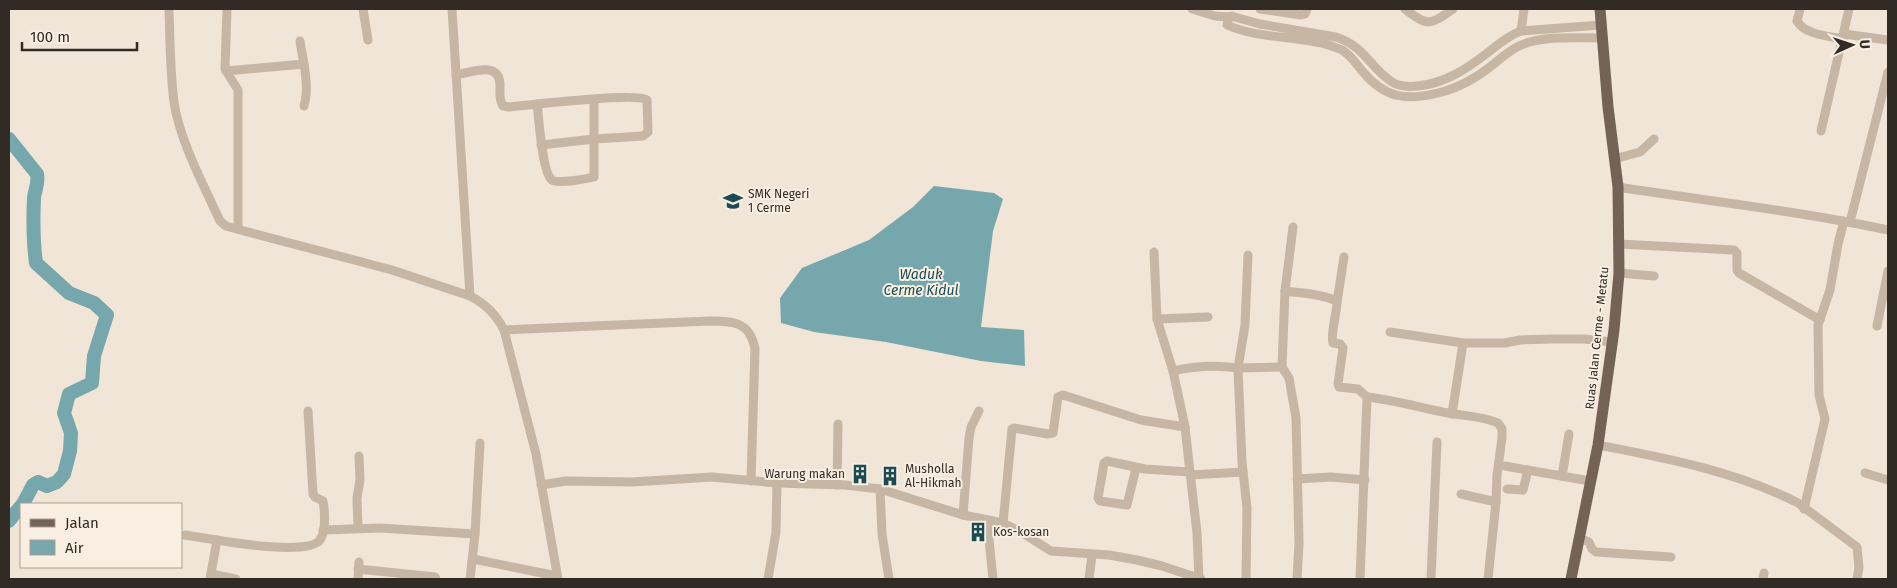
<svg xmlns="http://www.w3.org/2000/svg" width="1897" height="588" font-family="'Fira Sans',sans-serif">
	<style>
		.water { fill: #76a7ac }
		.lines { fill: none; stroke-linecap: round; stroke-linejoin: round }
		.river { stroke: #76a7ac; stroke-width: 14 }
		.minor { stroke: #c7b6a3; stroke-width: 9 }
		.major { stroke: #746256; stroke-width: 11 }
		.labels { text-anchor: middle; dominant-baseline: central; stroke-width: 4; stroke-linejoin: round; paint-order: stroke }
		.poi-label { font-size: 12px; fill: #322a25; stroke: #f8efe2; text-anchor: start }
		.street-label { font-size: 12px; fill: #322a25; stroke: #f8efe2 }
		.water-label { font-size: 14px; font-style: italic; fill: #1b4c53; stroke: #f8efe2 }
	</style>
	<rect width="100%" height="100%" fill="#f0e5d6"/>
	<polygon class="water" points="934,186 994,193 1003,199 993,231 981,327 1024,330 1025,366 981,361 886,342 814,332 781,323 780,298 802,268 869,240 913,207"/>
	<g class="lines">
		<g class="river">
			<path d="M9 139 37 174C39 183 35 189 34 198 33 220 33 241 36 263L69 293 94 303 107 315 94 356 92 383 69 394 64 413 71 433 70 451 64 474 57 482 47 486 38 482 33 485 23 504"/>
			<polyline points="9,521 21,506"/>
		</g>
		<g class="minor">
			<path d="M169 9C170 39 170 71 174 102 179 139 204 186 220 221L226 226 233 228 392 270 470 296C486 304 496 314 504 330L536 454 558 579"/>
			<polyline points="227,9 225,69 238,90 238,229"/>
			<polyline points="363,9 368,40"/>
			<polyline points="452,9 470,296"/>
			<polyline points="1192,9 1215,16 1229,17"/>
			<polyline points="1260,9 1301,15 1305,14 1307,9"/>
			<path d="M1405 9C1428 27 1430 25 1453 9"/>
			<path d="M1800 9 1797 21C1805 35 1829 36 1843 39"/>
			<path d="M1601 25 1521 31C1507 36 1498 45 1486 54 1465 70 1445 83 1418 86 1409 87 1400 87 1392 82 1369 67 1366 47 1336 37L1260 24 1231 16 1229 17 1227 25C1263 41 1306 34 1342 50 1351 55 1357 65 1363 72 1385 98 1406 101 1438 93 1459 88 1478 77 1495 63 1502 57 1511 50 1519 46 1541 35 1578 38 1602 38"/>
			<polyline points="1521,31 1524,9"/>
			<polyline points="1844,34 1888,40"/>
			<path d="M300 41C303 62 310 85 304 106"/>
			<polyline points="226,71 304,64"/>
			<path d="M456 75C473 72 501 60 500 87 500 94 499 100 503 106L509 107C529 105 637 92 647 100L648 132 643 136 594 139 541 145"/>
			<path d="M537 104C539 118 542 173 552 180 558 184 586 179 594 177V100"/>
			<polyline points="1821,131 1849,9"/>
			<polyline points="1614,159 1640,152 1654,139"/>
			<path d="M1618 187C1708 201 1799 211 1888 230"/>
			<polyline points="1850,222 1888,72"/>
			<polyline points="1619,244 1734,250 1737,253 1737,270 1739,273 1820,320"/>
			<polyline points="1248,255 1245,325 1238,368 1282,367"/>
			<polyline points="1619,273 1654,276"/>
			<polyline points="1285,291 1293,227"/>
			<polyline points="1337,302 1344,257"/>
			<polyline points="1157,319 1208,317"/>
			<polyline points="1877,326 1888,271"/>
			<path d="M504 330 709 321C732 321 750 321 755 349L751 481"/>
			<polyline points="1390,332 1463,343 1452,414"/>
			<polyline points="1463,343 1505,343 1520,340 1551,339 1584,339 1612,342"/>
			<path d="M1173 371C1194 366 1217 365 1238 368L1242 462 1247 508 1246 579"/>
			<path d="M1367 397C1395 400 1421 408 1448 413 1465 416 1482 416 1498 423L1502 429V438L1497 475 1496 502 1488 579"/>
			<path d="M1598 445C1665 458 1736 471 1798 503L1857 547 1859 568 1857 579"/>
			<polyline points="1505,466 1590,481"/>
			<polyline points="1136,468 1127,505 1100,501 1098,498 1104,463 1107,461 1145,469 1190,472 1185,427"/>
			<polyline points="1190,472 1197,533 1199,579"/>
			<polyline points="1865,473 1888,480"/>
			<polyline points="1190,475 1243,472"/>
			<polyline points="1562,476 1569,434"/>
			<polyline points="1297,479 1331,477 1365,480"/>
			<polyline points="541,485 566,481 632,482 712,477 777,483 845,485 880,489 963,515 1003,523 1021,532 1051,551 1109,555 1137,560 1162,566 1201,579"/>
			<polyline points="837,485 838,424"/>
			<polyline points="880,489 882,534 889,579"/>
			<polyline points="1507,489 1523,490 1528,470"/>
			<polyline points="1461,494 1496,502"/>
			<polyline points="1804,509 1825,419 1819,395 1818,325 1830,290 1838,244 1844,221"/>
			<polyline points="963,515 969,438 971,427 979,411"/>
			<polyline points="987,520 993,579"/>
			<polyline points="1003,523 1012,429 1014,428 1048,434 1053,433 1058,397 1063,395 1141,420 1185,427 1173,371 1157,319 1154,252"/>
			<polyline points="358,528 357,498 360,480 359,456"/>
			<polyline points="323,530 380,528 475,534"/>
			<polyline points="185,535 217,540"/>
			<polyline points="1580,538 1589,542 1592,549 1596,552 1671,557"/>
			<polyline points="473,559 557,576"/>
			<polyline points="358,569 435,577 436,579"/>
			<polyline points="211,574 236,579"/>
			<path d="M210 579 217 540C235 543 309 555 320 540 326 531 325 512 323 501L315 497 313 494 308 411"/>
			<polyline points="358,579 359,562"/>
			<polyline points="470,579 475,534 480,443"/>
			<polyline points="768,579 776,532 777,483"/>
			<polyline points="1089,579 1092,555"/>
			<path d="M1297 579 1299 543 1296 418 1289 378 1282 367 1285 291C1299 293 1327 294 1337 302 1337 313 1330 335 1333 343L1340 344 1343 348 1338 384 1339 387 1358 389 1367 397 1360 579"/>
			<polyline points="1431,579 1437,442"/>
			<polyline points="1763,579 1764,573"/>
		</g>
		<polyline class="major" points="1571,579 1598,445 1614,330 1619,273 1618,187 1608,107 1600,9"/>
	</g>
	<defs>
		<symbol id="school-bare" viewBox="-9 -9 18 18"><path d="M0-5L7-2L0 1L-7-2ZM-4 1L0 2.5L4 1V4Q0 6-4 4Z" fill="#1b4c53" stroke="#f8efe2" stroke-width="2.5" paint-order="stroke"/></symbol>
		<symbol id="building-bare" viewBox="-9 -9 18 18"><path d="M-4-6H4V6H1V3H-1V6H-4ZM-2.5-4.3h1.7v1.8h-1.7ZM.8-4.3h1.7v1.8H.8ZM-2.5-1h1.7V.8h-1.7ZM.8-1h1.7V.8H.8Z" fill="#1b4c53" stroke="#f8efe2" stroke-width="2.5" paint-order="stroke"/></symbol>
	</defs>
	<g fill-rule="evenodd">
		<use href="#school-bare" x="719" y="187" width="28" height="28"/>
		<use href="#building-bare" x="846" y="460" width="28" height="28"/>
		<use href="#building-bare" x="876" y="462" width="28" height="28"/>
		<use href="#building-bare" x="964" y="518" width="28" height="28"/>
	</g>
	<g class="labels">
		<g class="poi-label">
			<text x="748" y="194">SMK Negeri<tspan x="748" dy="14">1 Cerme</tspan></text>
			<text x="905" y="469">Musholla<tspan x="905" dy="14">Al-Hikmah</tspan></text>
			<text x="845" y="474" text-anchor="end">Warung makan</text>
			<text x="993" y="532">Kos-kosan</text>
		</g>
		<g class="street-label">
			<text transform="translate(1597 338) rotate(-84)">Ruas Jalan Cerme - Metatu</text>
		</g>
		<g class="water-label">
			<text x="921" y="274">Waduk<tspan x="921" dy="16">Cerme Kidul</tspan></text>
		</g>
	</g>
	<rect width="1897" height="588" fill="none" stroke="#322a25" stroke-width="20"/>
	<rect x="20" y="503" width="162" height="65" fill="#f8efe2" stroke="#a9a096"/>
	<rect x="30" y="519" width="25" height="8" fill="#746256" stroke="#a9a096"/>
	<text x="65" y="528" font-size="15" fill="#322a25">Jalan</text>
	<rect x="30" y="540" width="25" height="15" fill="#76a7ac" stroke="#a9a096"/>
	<text x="65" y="553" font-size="15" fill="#322a25">Air</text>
	<g transform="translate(1852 45) rotate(87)" stroke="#f8efe2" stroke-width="4" paint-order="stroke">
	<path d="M0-4L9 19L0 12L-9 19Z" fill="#322a25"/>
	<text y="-8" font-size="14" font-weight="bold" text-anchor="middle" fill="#322a25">U</text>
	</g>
	<path d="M22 42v8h115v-8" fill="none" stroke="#322a25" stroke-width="2.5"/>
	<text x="30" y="42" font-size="15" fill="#322a25" stroke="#f8efe2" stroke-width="4" paint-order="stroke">100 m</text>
</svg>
